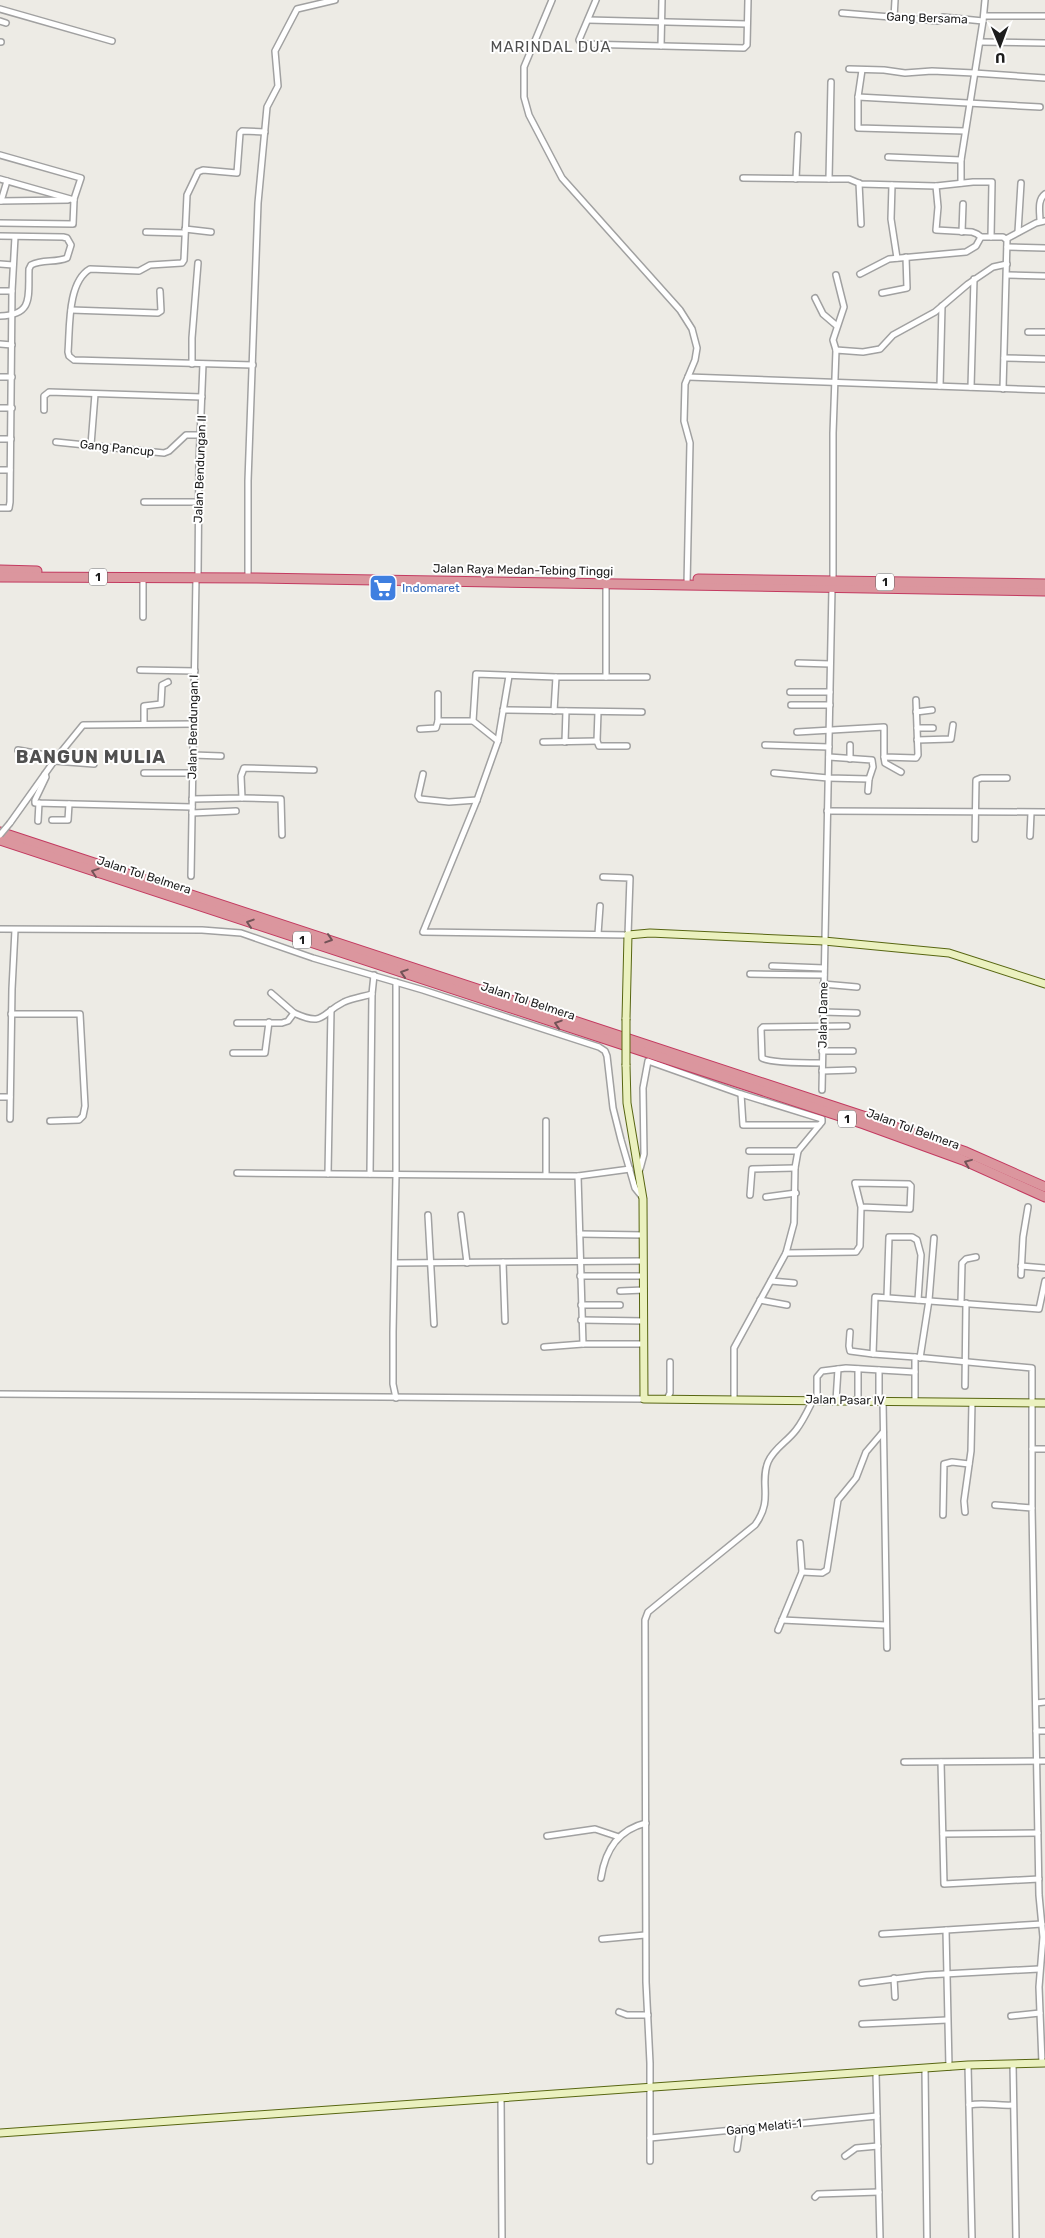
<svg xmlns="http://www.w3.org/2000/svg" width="1045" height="2238" font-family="Rubik,sans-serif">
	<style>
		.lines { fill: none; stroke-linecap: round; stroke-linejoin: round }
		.street-casing { stroke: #a1a1a1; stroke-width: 8 }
		.secondary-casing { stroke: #586612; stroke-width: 9 }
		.highway-casing { stroke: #c33a60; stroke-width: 11 }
		.street { stroke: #fff; stroke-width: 5 }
		.secondary { stroke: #ebf1bf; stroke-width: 7 }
		.highway { stroke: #db969e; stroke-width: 9 }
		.street-bridge-casing { stroke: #a1a1a1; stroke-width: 8; stroke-linecap: butt }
		.secondary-bridge-casing { stroke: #586612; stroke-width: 9; stroke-linecap: butt }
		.street-bridge { stroke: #fff; stroke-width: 5 }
		.secondary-bridge { stroke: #ebf1bf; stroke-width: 7 }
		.oneway { stroke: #725357 }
		.labels { text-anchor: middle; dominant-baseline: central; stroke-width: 4; stroke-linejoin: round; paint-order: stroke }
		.shield { fill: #fff; stroke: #616161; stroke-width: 1 }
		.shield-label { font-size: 11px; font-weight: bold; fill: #1d1d1d }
		.street-label { font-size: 12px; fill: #1d1d1d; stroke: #fff }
		.shop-label { font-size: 12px; fill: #366cbe; stroke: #fff; text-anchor: start }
		.quarter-label { font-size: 15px; letter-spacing: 1px; fill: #505050; stroke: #fff }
		.district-label { font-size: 18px; font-weight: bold; letter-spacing: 1px; fill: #505050; stroke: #fff }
	</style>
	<rect width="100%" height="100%" fill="#edebe5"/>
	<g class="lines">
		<defs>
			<g id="street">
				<polyline points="552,0 524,67 524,97 529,115 562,178 680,310 692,329 697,348 695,360 685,384 684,421 690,443 687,585"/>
				<polyline points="596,0 579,40 582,44 744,48 747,45 748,0"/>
				<polyline points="0,9 112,41"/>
				<polyline points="842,13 939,21 943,17 983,21"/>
				<polyline points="984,16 1045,16"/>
				<polyline points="894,18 895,0"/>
				<polyline points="588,20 747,24"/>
				<polyline points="0,21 6,23"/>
				<polyline points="0,42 1,42"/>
				<polyline points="980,42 1045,43"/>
				<polyline points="661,46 662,0"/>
				<polyline points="849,69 884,70 905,73 932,71 974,73 1045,78"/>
				<polyline points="862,70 858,97 858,128 965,131"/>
				<polyline points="858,97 1040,107"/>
				<polyline points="0,155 81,178 74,199"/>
				<polyline points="888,157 961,160"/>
				<polyline points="743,178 829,179 849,179 861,184 936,186 973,182 992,182 991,237"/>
				<polyline points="0,179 74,200"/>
				<polyline points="796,179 798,135"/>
				<polyline points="829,179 831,82"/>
				<polyline points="859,183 861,224"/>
				<polyline points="961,183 961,160 983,21 985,0"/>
				<polyline points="892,185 891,219 897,258"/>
				<polyline points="936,186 938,207 936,230 972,232 977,234 981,237 1003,237 1007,240 1003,389"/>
				<polyline points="0,201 68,200"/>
				<polyline points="1,201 7,181"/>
				<path d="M1040 221C1040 212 1037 200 1045 194"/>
				<polyline points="0,223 73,224 74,200"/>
				<polyline points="185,229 211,232"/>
				<polyline points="146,232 184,233"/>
				<polyline points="962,232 963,204"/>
				<polyline points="1018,232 1021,183"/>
				<path d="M0 236 63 237 67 238 71 245 67 258C55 263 43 259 31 265L29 269C28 296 34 315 0 316"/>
				<polyline points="1006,239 1036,223 1045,221"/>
				<polyline points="1007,247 1045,248"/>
				<polyline points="0,264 13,265"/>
				<polyline points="860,274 889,259 966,252 976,246 981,237"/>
				<polyline points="836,275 844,307 833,340 836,350"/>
				<polyline points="1007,275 1045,276"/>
				<polyline points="0,291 12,291"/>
				<polyline points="882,293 907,288 906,257"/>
				<polyline points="815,298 823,314 837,326"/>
				<polyline points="71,310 158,313 161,311 160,291"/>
				<polyline points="1028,332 1045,332"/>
				<polyline points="0,344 12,345"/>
				<polyline points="1004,358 1045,359"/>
				<polyline points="192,364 192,338 198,263"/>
				<path d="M253 365 74 360 69 356 68 352C70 329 67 282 90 269L139 271 150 265 182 263 184 260 187 195 198 172 203 170 237 173 240 133 242 131 265 132"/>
				<polyline points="0,377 12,377"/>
				<polyline points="688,377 1045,390"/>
				<polyline points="940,386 942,306"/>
				<polyline points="971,387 974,279"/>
				<polyline points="0,408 12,408"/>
				<polyline points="44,410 44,396 49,392 202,397"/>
				<polyline points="0,439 11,439"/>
				<polyline points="56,442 164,453 169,451 186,435 200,435"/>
				<polyline points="91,445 95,394"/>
				<polyline points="0,470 10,470"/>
				<polyline points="144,502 198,502"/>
				<polyline points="0,508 9,508 10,502 12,291 15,237"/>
				<polyline points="198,574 199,463 203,364"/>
				<polyline points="248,575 248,481 258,203 267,107 278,86 275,51 297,9 335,0"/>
				<polyline points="833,581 833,433 836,350 863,352 880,349 893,335 935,312 968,284 993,267 1007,264"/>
				<polyline points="143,617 143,577"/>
				<polyline points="798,663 830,664"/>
				<polyline points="140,670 195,671"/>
				<polyline points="509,676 498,741 477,800 423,932 628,935 630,878 603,877"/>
				<polyline points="606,677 606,583"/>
				<polyline points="790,692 830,692"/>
				<polyline points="438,694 438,721"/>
				<polyline points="791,705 830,705"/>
				<polyline points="503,710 642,712"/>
				<polyline points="554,711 556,677 647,677"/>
				<polyline points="598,712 597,741 599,746 627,746"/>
				<polyline points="916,712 932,710"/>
				<polyline points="144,724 144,706 161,704 162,685 168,682"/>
				<polyline points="917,728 933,728"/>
				<polyline points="420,729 436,728 438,721 473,721"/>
				<polyline points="797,732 884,727 884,757 916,758 918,755 916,700"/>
				<polyline points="917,740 951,739 953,725"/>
				<polyline points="498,741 473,721 476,674 556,677"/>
				<polyline points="543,742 597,741"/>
				<polyline points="565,742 566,711"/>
				<polyline points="765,745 829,747"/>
				<polyline points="18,750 57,757"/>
				<polyline points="193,755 221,756"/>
				<polyline points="884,757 885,763 901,772"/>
				<polyline points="850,759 850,745"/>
				<polyline points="54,761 94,764"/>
				<polyline points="144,773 192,773"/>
				<polyline points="774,773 828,778 869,779 873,767 872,760 829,757"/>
				<polyline points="45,774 46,777 35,800 35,803 192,807"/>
				<polyline points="423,774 418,796 420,799 449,802 477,800"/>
				<polyline points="868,791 869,779"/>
				<polyline points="242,798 281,799 282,835"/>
				<polyline points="192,799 242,798 241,776 244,768 314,770"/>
				<polyline points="827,811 1045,812"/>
				<polyline points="192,813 236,811"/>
				<polyline points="52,820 68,820 69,804"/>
				<polyline points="38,821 39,803"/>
				<polyline points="10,823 57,757 83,725 194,724"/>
				<polyline points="1030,836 1031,813"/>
				<polyline points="975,839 976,780 981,778 1007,778"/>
				<polyline points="191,876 196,578"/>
				<polyline points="0,929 202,930 241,933 313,958 423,990 599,1047 605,1051 607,1056 613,1108 621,1140 635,1188 643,1198"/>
				<polyline points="598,934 600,906"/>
				<polyline points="772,966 824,968"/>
				<polyline points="750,974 824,975"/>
				<polyline points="396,982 396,1175 393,1332 393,1384 396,1398"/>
				<polyline points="823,984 857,987"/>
				<polyline points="271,993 294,1013"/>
				<polyline points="823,1012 857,1013"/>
				<polyline points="11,1014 80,1014 85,1106 83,1116 79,1120 50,1121"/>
				<path d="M237 1023H282L288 1021 294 1013C325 1027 320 1014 344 1002 353 998 362 997 372 994"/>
				<polyline points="822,1051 853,1051"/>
				<polyline points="233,1053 265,1053 269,1022"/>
				<path d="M822 1063C811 1063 769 1063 762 1058L761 1029 763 1027 847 1026"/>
				<polyline points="822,1071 853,1070"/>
				<polyline points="822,1090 832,588"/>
				<polyline points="741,1094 743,1125 819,1125"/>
				<polyline points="0,1097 10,1097"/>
				<polyline points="10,1119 12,989 15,930"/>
				<polyline points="749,1151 798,1151"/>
				<polyline points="640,1169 644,1154 643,1088 648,1061 741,1094 822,1119 822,1122 798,1151 795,1168 794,1223 786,1253"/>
				<polyline points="237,1173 578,1176 630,1169"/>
				<polyline points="328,1174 331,1010"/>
				<polyline points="370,1174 372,994 374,975"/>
				<polyline points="546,1175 546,1121"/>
				<polyline points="578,1176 583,1344 644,1344"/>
				<polyline points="750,1195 752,1169 795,1168"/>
				<polyline points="766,1197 796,1193"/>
				<polyline points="428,1215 434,1324"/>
				<polyline points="461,1215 467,1263"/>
				<polyline points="580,1234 643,1235"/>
				<polyline points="503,1262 505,1321"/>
				<polyline points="395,1263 643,1261"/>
				<polyline points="1021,1266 1045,1268"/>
				<polyline points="1021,1275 1023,1237 1028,1207"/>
				<polyline points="580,1276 643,1276"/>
				<polyline points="771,1281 794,1283"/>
				<polyline points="620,1291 644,1290"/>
				<polyline points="887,1297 889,1237 912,1237 917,1240 921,1255 918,1300"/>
				<polyline points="760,1300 787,1305"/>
				<polyline points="961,1303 962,1263 966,1259 976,1257"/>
				<polyline points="581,1305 620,1305"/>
				<polyline points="581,1320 644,1321"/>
				<polyline points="850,1332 849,1346 850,1351 873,1354"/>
				<polyline points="544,1347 583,1344"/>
				<polyline points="915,1357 1032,1368 1032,1508"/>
				<polyline points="920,1358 929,1300 934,1238"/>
				<polyline points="858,1369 858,1401"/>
				<polyline points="965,1386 966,1303"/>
				<polyline points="0,1394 644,1399"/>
				<polyline points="734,1398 734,1348 786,1253 856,1252 860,1246 861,1207 910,1209 911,1186 909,1184 855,1183 861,1207"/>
				<polyline points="667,1399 670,1393 670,1362"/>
				<polyline points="817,1400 817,1377 822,1371 846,1368 915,1372"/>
				<polyline points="836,1401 838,1369"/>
				<polyline points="879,1401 879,1370"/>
				<polyline points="883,1401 887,1648"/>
				<polyline points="915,1401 915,1357 873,1354 875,1297 1039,1309 1045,1281"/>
				<polyline points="1032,1449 1045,1449"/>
				<polyline points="995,1505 1032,1508 1039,1895 1043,1937 1039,1987 1042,2063"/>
				<polyline points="965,1512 964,1501 971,1451 972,1402"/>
				<polyline points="943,1515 944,1464 952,1462 969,1464"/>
				<polyline points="802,1572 822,1573 827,1570 838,1500 856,1478 866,1452 883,1432"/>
				<polyline points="782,1620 885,1625"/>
				<polyline points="778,1630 802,1572 800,1543"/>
				<polyline points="1036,1703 1045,1702"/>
				<polyline points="1036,1731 1045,1731"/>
				<polyline points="904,1762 1045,1761"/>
				<polyline points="941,1762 944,1884 1039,1879"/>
				<polyline points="943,1834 1038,1833"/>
				<polyline points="547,1836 595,1829 619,1837"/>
				<path d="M601 1878C605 1851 617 1830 646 1823"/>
				<polyline points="946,1930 949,2067"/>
				<polyline points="882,1934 1042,1924"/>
				<polyline points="602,1939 645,1935"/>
				<polyline points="894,1978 895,1997"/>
				<polyline points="862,1983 926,1975 1039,1969"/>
				<polyline points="619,2012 627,2015 648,2015"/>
				<polyline points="1011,2016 1040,2013"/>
				<polyline points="862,2024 947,2020"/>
				<polyline points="1013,2064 1016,2238"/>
				<polyline points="968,2065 972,2238"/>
				<polyline points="925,2069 927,2238"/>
				<polyline points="876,2073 880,2238"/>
				<polyline points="501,2098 502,2238"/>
				<path d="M969 2105C984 2102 998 2106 1013 2105"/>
				<polyline points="650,2138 877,2116"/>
				<polyline points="737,2149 740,2129"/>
				<polyline points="845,2156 856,2148 878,2146"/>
				<path d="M650 2161V2063L646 1982 645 1620 648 1612 659 1603 755 1525C774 1499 759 1484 768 1462 774 1448 787 1442 796 1430 803 1421 808 1410 813 1400"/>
				<polyline points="815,2197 818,2194 879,2192"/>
			</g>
			<g id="secondary">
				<polyline points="626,1019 628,935 650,933 824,941 949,953 1045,984"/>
				<polyline points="626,1065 627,1103 643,1199 644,1399 1045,1403"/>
				<polyline points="0,2133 968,2065 1045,2063"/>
			</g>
			<g id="highway">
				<polyline points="0,570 37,571"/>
				<polyline points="0,577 257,578 1045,591"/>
				<polyline points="698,579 1045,584"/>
				<polyline points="0,832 866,1117 966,1152 1045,1187"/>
				<polyline points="0,840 864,1124 963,1160 1045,1197"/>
			</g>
		</defs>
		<use href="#street" class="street-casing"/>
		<use href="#secondary" class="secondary-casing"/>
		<use href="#highway" class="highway-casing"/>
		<use href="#street" class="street"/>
		<use href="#secondary" class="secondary"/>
		<use href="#highway" class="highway"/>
		<defs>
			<polyline id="street-bridge" points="0,835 10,823"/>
			<polyline id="secondary-bridge" points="626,1019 626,1065"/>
		</defs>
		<use href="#street-bridge" class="street-bridge-casing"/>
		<use href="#secondary-bridge" class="secondary-bridge-casing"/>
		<use href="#street-bridge" class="street-bridge"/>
		<use href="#secondary-bridge" class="secondary-bridge"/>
	</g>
	<defs><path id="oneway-chevron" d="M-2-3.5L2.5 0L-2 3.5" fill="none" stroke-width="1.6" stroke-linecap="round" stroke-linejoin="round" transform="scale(1.25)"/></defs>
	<g class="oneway">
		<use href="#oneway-chevron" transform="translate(95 872) rotate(-161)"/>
		<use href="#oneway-chevron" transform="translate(250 923) rotate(-162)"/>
		<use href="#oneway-chevron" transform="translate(329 939) rotate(18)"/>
		<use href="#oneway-chevron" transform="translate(404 973) rotate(-162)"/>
		<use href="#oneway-chevron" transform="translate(558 1024) rotate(-162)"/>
		<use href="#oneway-chevron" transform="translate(968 1163) rotate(-158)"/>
	</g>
	<defs>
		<symbol id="supermarket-square" viewBox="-11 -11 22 22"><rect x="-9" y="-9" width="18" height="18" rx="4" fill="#3f7fe0" stroke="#fff"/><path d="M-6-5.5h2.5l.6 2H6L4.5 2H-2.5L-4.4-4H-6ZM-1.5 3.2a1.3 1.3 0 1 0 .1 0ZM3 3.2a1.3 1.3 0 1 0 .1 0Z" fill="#fff"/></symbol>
	</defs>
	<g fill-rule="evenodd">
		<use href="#supermarket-square" x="367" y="572" width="32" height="32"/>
	</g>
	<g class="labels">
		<g class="shield">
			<rect x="89" y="568.5" width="18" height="17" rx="4"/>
			<rect x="876" y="573.5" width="18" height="17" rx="4"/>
			<rect x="293" y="931.5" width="18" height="17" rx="4"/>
			<rect x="838" y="1110.5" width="18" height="17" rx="4"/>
		</g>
		<g class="shield-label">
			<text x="98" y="577">1</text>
			<text x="885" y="582">1</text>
			<text x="302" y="940">1</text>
			<text x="847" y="1119">1</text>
		</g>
		<g class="street-label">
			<text transform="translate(927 18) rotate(2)">Gang Bersama</text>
			<text transform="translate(117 448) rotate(6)">Gang Pancup</text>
			<text transform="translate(200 469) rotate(-88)">Jalan Bendungan II</text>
			<text transform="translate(523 570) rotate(1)">Jalan Raya Medan-Tebing Tinggi</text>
			<text transform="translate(193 727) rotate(-89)">Jalan Bendungan I</text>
			<text transform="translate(144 875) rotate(18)">Jalan Tol Belmera</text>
			<text transform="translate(528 1001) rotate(18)">Jalan Tol Belmera</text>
			<text transform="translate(823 1015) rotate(-89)">Jalan Dame</text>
			<text transform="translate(913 1129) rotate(20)">Jalan Tol Belmera</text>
			<text transform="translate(845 1400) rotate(1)">Jalan Pasar IV</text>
			<text transform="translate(764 2127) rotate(-6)">Gang Melati-1</text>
		</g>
		<g class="shop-label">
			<text x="402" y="588">Indomaret</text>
		</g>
		<g class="quarter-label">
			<text x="551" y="47">MARINDAL DUA</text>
		</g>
		<g class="district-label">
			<text x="91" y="757">BANGUN MULIA</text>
		</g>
	</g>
	<g transform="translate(1000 45) rotate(179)" stroke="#ffffff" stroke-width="4" paint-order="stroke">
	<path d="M0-4L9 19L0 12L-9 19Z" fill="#1d1d1d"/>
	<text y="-8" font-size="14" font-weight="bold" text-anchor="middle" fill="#1d1d1d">U</text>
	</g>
</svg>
